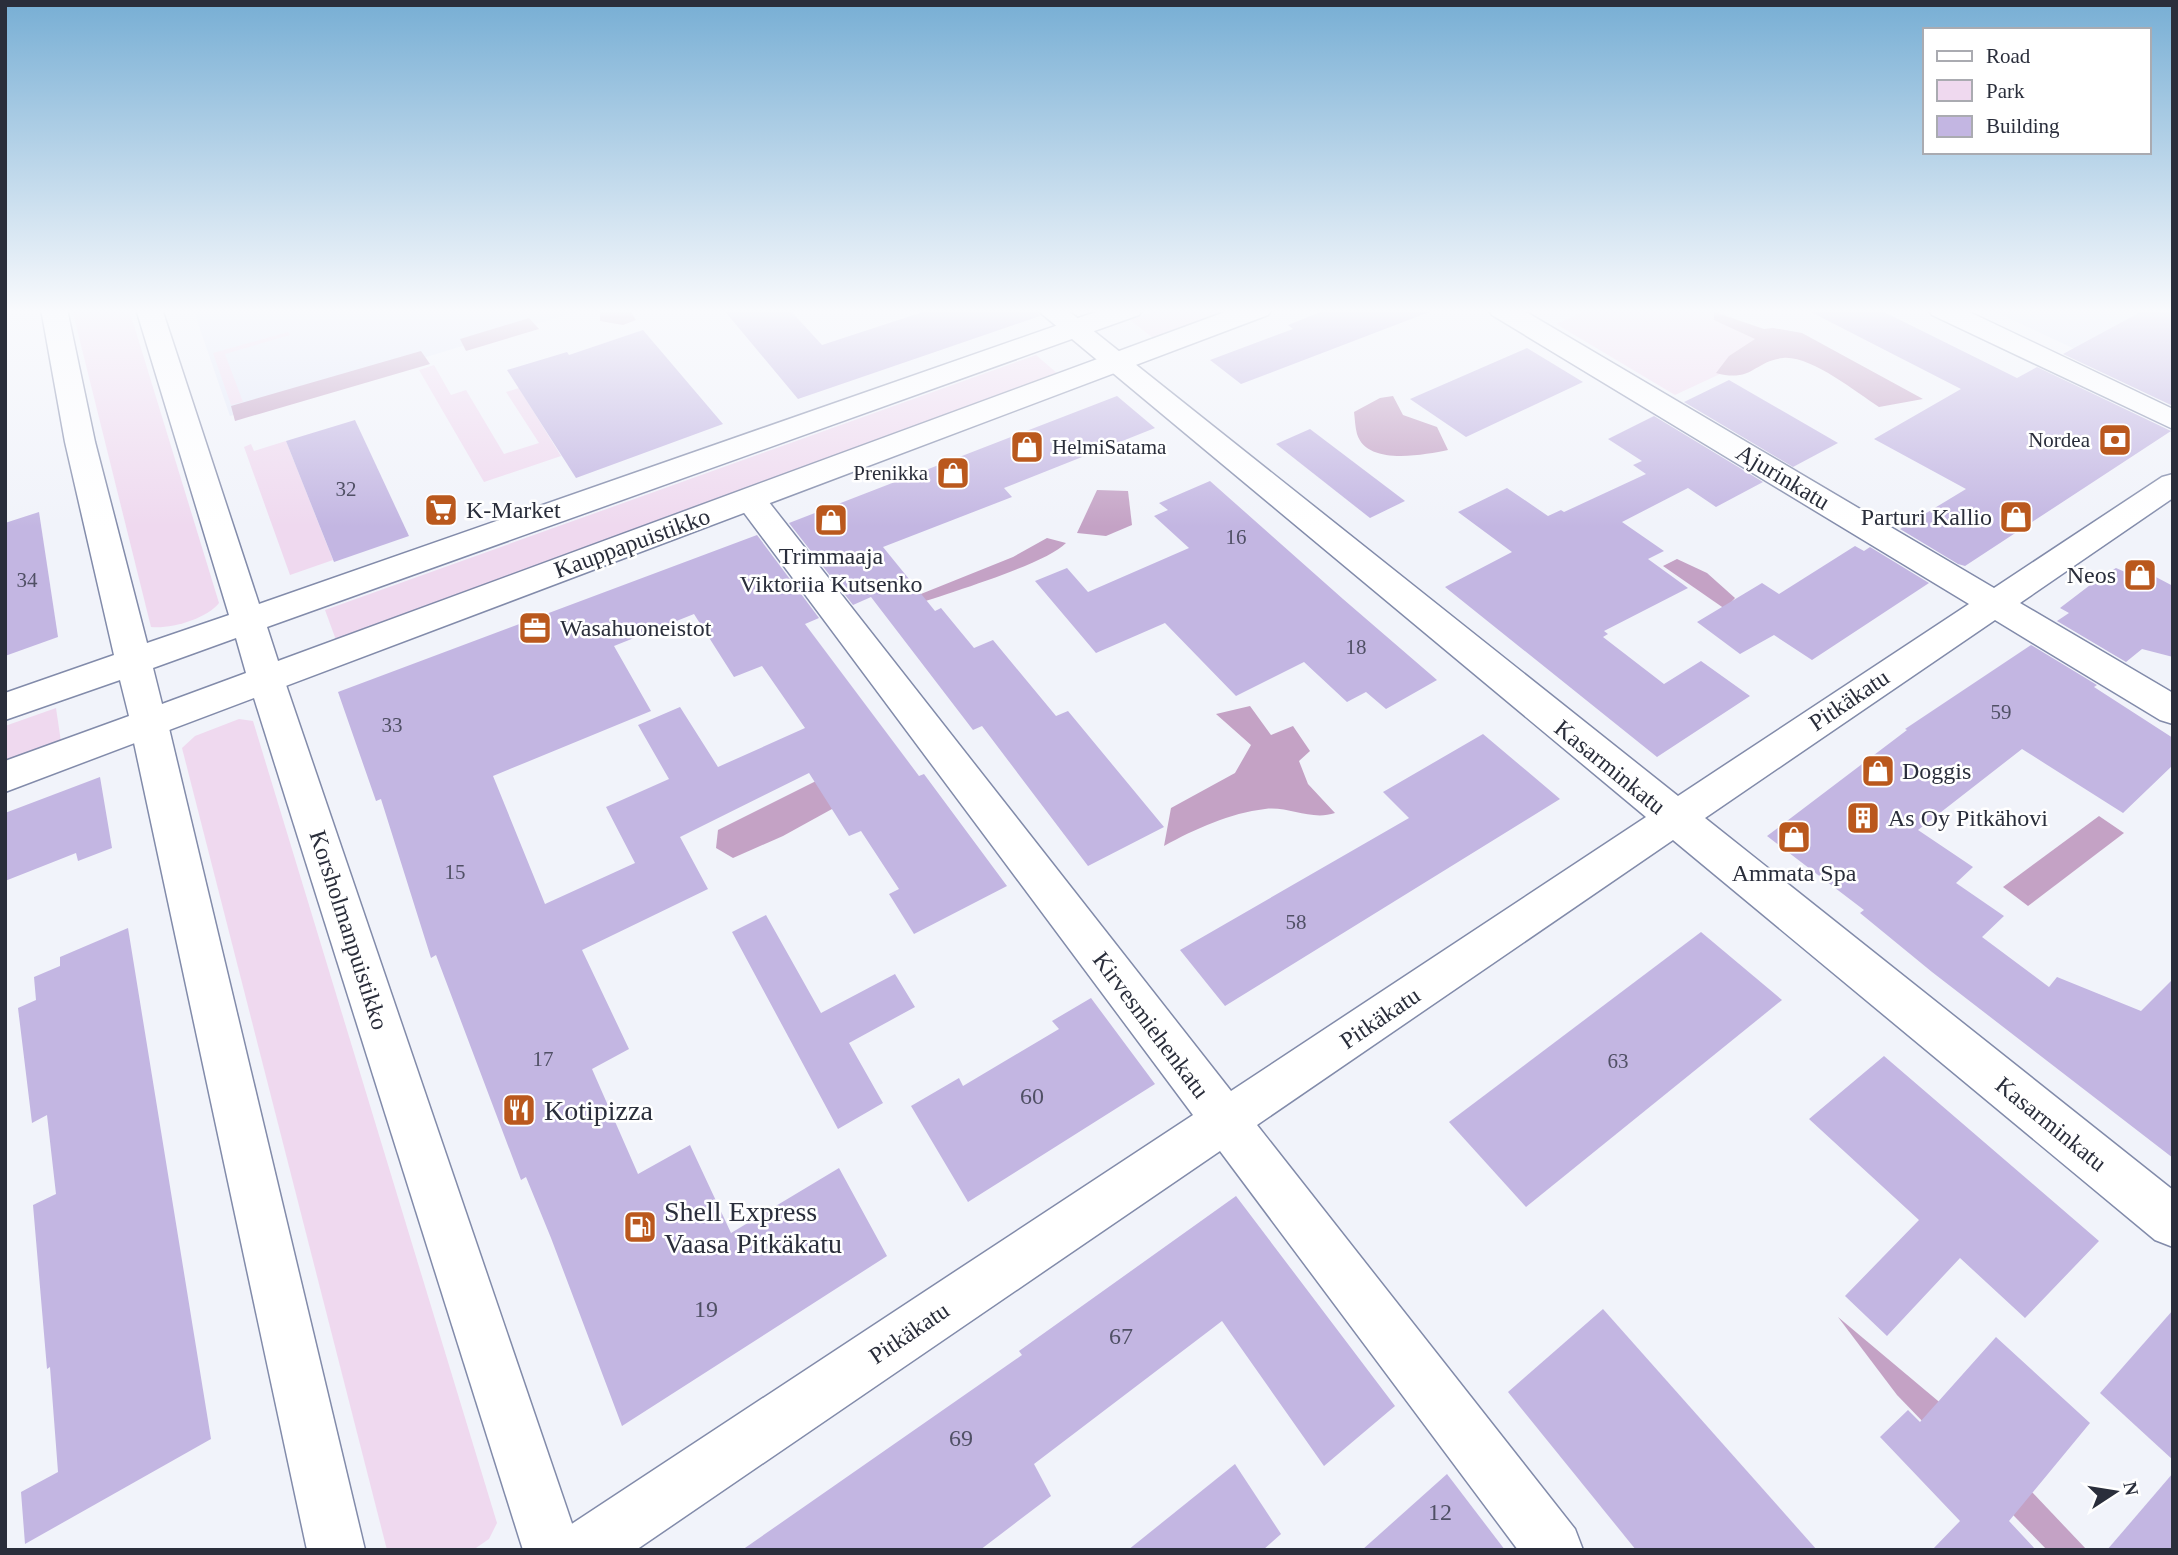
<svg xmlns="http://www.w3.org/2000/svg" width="2178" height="1555" font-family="Georgia,serif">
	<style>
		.built { fill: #e3e8f8 }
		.green { fill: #efd9ef }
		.forest { fill: #c4a2c5 }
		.building { fill: #c3b6e2; fill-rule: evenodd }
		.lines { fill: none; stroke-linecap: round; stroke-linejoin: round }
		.street-casing { stroke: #828baa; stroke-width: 3 }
		.secondary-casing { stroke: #828baa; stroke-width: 3 }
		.primary-casing { stroke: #828baa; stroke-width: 3 }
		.street { fill: #fff; fill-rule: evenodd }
		.secondary { fill: #fff; fill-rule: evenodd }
		.primary { fill: #fff; fill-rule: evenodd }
		.labels { text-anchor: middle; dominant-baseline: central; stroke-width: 5; stroke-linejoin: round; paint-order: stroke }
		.far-poi-label { font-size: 21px; fill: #2a2e3b; stroke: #fff; text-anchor: end }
		.number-label { font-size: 21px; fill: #505065 }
		.street-label { font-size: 24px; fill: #2a2e3b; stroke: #fff }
		.poi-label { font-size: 24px; fill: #2a2e3b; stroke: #fff; text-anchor: start }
		.near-number-label { font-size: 24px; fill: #505065 }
		.near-poi-label { font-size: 28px; fill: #2a2e3b; stroke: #fff; text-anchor: start }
	</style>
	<rect width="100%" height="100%" fill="#f1f3fa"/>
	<g class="built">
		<polygon points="193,309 586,309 230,416"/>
		<polygon points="1989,309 2173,309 2173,395"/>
	</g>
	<g class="green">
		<path d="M72 309H129L219 603C206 619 172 629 151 627Z"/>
		<polygon points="1159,309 1229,309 1153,338 1130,320"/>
		<polygon points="1590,309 1717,309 1782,345 1675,395 1556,324"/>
		<polygon points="288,332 290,335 225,354 243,402 231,405 213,353"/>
		<polygon points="1036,355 1058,374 336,640 325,610"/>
		<polygon points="434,365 451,395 466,390 504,454 539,443 506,392 519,388 561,456 484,482 419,370"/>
		<polygon points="286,441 333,560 290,575 244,447 251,444 254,451"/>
		<polygon points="56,708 61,742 5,763 5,726"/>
		<polygon points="239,719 253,721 497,1523 489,1539 473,1550 387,1550 182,748 195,736"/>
	</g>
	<g class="forest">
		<polygon points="600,309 633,309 630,311 636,320 623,325 600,321"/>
		<path d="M1714 312 1764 329 1773 328 1802 333 1923 399 1879 407C1856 392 1810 355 1783 358 1754 361 1752 383 1716 373L1729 356 1755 339 1714 320Z"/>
		<polygon points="529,318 539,329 466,351 460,339"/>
		<polygon points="421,351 430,364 235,421 231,406"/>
		<path d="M1393 396 1403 415 1437 427 1448 450C1423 455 1367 466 1357 434 1355 427 1355 419 1354 412L1380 398Z"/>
		<polygon points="1097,490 1128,491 1132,525 1106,536 1077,533"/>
		<path d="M1047 538 1066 543C1045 565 939 596 905 608L901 602 1013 557Z"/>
		<polygon points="1677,559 1707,573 1735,598 1725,609 1663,566"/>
		<path d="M1250 706 1271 735 1293 726 1310 751 1299 761 1308 784 1335 813C1311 821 1289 806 1265 809 1230 813 1195 829 1164 846L1171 808 1235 773 1251 745 1216 714Z"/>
		<polygon points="892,743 910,766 783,836 733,858 716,848 718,830"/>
		<polygon points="2099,816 2124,833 2028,906 2003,887"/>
		<polygon points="1838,1317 1975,1432 2087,1550 2047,1550 1897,1395"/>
	</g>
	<g class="building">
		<polygon points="723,309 789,309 822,345 932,309 1034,309 1040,316 798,399"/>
		<polygon points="1328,309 1432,311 1241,384 1210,360 1293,329 1288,325"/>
		<polygon points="1805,309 1878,309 2017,378 2037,367 2171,431 1965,566 1958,564 1900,529 1966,489 1874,439 1961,389"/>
		<polygon points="2146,309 2173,309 2173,406 2063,354"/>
		<polygon points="643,330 723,424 576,478 507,370 567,352 569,355"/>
		<polygon points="1527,348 1583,382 1466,437 1410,399"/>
		<polygon points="1729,380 1838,443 1793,467 1684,402"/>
		<polygon points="1117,396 1155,428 1004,488 1012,497 883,547 935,611 941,608 974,648 993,640 1056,716 1068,711 1164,827 1088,866 982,726 973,730 871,597 853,605 789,523"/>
		<polygon points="1654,416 1763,482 1716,507 1688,488 1622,522 1664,551 1648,559 1688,588 1604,631 1608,634 1603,637 1664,684 1701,661 1750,696 1657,757 1445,587 1512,552 1458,512 1507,488 1548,516 1561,510 1564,512 1646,474 1633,465 1642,461 1608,439"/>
		<polygon points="355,420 409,536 334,562 286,441"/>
		<polygon points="1310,429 1405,501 1370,518 1276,444"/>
		<polygon points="1210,481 1343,599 1437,680 1386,709 1366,692 1347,702 1304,662 1236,696 1165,623 1096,653 1035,581 1067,568 1088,592 1189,548 1154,516 1168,510 1159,503"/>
		<polygon points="39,512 58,637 5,656 5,523"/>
		<path d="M757 535 819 618 805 624 919 776 924 774 1007 886 914 934 889 894 899 889 861 831 849 836 809 773 680 837 708 889 582 950 629 1049 592 1069 638 1174 690 1145 731 1233 839 1168 887 1256 622 1426 551 1238 526 1177 521 1180 436 955 431 958 381 799 376 801 338 692ZM694 614 734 677 762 666 805 728 718 767 680 707 638 725 669 779 606 807 635 863 545 904 493 776 651 711 614 646Z"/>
		<polygon points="1855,546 1864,551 1870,547 1929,583 1812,660 1774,635 1740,654 1697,622 1762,583 1779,594"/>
		<polygon points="2133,565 2173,586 2173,657 2142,649 2126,662 2057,621 2069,613 2060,608 2098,579 2116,568 2125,572"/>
		<polygon points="2031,645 2097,685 2094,687 2173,738 2173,765 2123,813 2022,749 1918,830 1973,867 1956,883 2004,916 1982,937 2049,987 2057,977 2141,1011 2173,979 2173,1158 1932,972 1860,913 1864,910 1767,836 1907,730 1905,729"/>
		<polygon points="1483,734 1560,799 1225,1006 1180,950 1409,818 1383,792"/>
		<polygon points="100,777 112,848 78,861 76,853 5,881 5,813"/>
		<polygon points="766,915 821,1013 895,974 915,1007 849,1043 883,1103 838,1129 732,932"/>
		<polygon points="128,928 211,1439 25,1544 21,1492 58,1472 50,1367 47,1369 33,1205 56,1194 47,1115 32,1123 18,1008 36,1000 34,977 60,966 60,957"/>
		<polygon points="1701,932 1782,1000 1526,1207 1449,1122"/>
		<polygon points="1091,998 1155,1084 968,1202 911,1106 959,1078 963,1086 1059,1029 1052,1021"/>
		<polygon points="1884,1056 2099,1241 2025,1318 1960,1258 1887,1336 1845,1296 1919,1220 1809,1119"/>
		<polygon points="1236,1196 1395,1406 1324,1466 1222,1321 1034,1464 1051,1496 980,1550 742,1550 1022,1355 1019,1351"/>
		<polygon points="1603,1309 1817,1550 1636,1550 1508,1392"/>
		<polygon points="2173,1310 2173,1460 2100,1393"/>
		<polygon points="1996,1337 2090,1423 2009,1521 2036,1550 1932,1550 1960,1521 1880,1437 1908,1410 1920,1422"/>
		<polygon points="1235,1464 1281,1534 1263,1550 1128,1550"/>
		<polygon points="2173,1473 2173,1550 2107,1550"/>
		<polygon points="1447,1474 1505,1550 1362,1550"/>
	</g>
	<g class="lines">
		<defs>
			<polygon id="street" points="1036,309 1066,309 1678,796 1969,604 1492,315 1488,309 1521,309 1994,588 2162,477 2173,474 2173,498 2020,603 2173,693 2173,724 2160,720 1995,620 1705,818 2173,1190 2173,1247 2155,1240 1673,840 1257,1125 1575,1529 1583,1550 1518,1550 1220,1151 636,1550 556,1550 564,1529 1193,1115 739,506 734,499 739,492 750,489 761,492 1231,1091 1646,817"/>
			<g id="secondary">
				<polygon points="1928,309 1963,309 2173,409 2173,429 1932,315"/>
				<polygon points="266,666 279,670 284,679 581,1550 523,1550 248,679 253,670"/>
				<polygon points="149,710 162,714 168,724 365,1550 307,1550 130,724 136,714"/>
			</g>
			<path id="primary" d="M41 309H67L95 442 147 643 229 615 136 309H162L259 604 1104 309H1143L1139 315 267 627 278 661 1233 309H1272L1268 315 5 792V761L129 716 120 680 5 720V693L114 655 65 442ZM236 638 246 673 162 704 153 668Z"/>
		</defs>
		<use href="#street" class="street-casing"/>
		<use href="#secondary" class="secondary-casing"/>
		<use href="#primary" class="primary-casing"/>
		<use href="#street" class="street"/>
		<use href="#secondary" class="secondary"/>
		<use href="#primary" class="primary"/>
	</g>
	<linearGradient id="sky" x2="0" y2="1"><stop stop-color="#77aed4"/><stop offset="0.59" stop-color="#f9fafd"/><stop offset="1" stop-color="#f9fafd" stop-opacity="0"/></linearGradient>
	<rect width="2178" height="527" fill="url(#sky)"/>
	<defs>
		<symbol id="bank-square" viewBox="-11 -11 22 22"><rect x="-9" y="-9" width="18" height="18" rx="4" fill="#ba581d" stroke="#fff"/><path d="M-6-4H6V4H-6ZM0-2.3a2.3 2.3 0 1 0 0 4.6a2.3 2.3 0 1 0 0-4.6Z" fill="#fff"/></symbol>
		<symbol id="shop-square" viewBox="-11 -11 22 22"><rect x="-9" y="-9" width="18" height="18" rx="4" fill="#ba581d" stroke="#fff"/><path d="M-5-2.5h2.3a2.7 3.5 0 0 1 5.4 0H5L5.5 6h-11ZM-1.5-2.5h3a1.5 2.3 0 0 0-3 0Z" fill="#fff"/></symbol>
		<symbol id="supermarket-square" viewBox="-11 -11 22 22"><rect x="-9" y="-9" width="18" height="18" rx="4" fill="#ba581d" stroke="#fff"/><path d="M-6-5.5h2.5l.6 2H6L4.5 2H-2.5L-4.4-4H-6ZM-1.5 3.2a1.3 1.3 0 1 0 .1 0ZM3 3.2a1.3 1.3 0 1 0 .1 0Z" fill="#fff"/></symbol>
		<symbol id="office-square" viewBox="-11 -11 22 22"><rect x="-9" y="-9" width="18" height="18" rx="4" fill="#ba581d" stroke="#fff"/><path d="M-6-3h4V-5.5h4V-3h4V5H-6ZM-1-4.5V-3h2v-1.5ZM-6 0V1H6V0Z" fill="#fff"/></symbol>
		<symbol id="building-square" viewBox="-11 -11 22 22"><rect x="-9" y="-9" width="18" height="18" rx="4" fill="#ba581d" stroke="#fff"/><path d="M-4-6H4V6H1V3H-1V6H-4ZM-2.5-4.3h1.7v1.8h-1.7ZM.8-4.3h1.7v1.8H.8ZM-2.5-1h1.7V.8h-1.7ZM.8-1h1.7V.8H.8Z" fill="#fff"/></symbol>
		<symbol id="restaurant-square" viewBox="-11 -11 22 22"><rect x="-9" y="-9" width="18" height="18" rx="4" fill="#ba581d" stroke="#fff"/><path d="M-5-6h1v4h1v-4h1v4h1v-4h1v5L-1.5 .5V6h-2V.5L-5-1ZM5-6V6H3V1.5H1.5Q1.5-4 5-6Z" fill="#fff"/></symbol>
		<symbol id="fuel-square" viewBox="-11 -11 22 22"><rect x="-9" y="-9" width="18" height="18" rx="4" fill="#ba581d" stroke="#fff"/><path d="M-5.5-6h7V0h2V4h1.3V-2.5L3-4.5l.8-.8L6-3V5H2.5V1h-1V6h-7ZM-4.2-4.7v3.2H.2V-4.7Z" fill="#fff"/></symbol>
	</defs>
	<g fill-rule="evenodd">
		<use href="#bank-square" x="2096" y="421" width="38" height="38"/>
		<use href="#shop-square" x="1008" y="428" width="38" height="38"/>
		<use href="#shop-square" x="934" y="454" width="38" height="38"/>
		<use href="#supermarket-square" x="422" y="491" width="38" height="38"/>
		<use href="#shop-square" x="1997" y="498" width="38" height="38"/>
		<use href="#shop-square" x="812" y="501" width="38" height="38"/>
		<use href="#shop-square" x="2121" y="556" width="38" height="38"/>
		<use href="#office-square" x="516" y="609" width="38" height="38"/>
		<use href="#shop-square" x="1859" y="752" width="38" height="38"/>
		<use href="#building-square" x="1844" y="799" width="38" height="38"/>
		<use href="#shop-square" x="1775" y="818" width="38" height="38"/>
		<use href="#restaurant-square" x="500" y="1091" width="38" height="38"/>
		<use href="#fuel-square" x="621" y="1208" width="38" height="38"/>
	</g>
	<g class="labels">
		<g class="far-poi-label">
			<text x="2090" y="440">Nordea</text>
			<text x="1052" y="447" text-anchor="start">HelmiSatama</text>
			<text x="928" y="473">Prenikka</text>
		</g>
		<g class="number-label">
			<text x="346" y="489">32</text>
			<text x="1236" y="537">16</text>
			<text x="27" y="580">34</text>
			<text x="1356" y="647">18</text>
			<text x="2001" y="712">59</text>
			<text x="392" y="725">33</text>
			<text x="455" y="872">15</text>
			<text x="1296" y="922">58</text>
			<text x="543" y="1059">17</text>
			<text x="1618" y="1061">63</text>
		</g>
		<g class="street-label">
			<text transform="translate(1783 477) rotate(31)">Ajurinkatu</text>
			<text transform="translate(632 543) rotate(-20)">Kauppapuistikko</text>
			<text transform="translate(1849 700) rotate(-34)">Pitkäkatu</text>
			<text transform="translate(1610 767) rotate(39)">Kasarminkatu</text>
			<text transform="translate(349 930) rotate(72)">Korsholmanpuistikko</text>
			<text transform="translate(1380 1018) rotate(-34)">Pitkäkatu</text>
			<text transform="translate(1151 1025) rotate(53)">Kirvesmiehenkatu</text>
			<text transform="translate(2051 1124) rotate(39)">Kasarminkatu</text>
			<text transform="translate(909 1333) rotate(-34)">Pitkäkatu</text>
		</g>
		<g class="poi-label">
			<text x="466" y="510">K-Market</text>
			<text x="1992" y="517" text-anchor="end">Parturi Kallio</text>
			<text x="831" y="556" text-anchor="middle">Trimmaaja<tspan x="831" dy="28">Viktoriia Kutsenko</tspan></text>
			<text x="2116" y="575" text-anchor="end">Neos</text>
			<text x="560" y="628">Wasahuoneistot</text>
			<text x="1902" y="771">Doggis</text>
			<text x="1888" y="818">As Oy Pitkähovi</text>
			<text x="1794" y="873" text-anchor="middle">Ammata Spa</text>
		</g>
		<g class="near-number-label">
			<text x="1032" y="1096">60</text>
			<text x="706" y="1309">19</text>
			<text x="1121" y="1336">67</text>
			<text x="961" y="1438">69</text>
			<text x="1440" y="1512">12</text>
		</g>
		<g class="near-poi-label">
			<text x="544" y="1110">Kotipizza</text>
			<text x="664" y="1211">Shell Express<tspan x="664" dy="32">Vaasa Pitkäkatu</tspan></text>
		</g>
	</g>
	<rect width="2178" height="1555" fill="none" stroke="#2a2e3b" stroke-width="14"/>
	<rect x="1923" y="28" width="228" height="126" fill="#ffffff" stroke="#aaabb1" stroke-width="2"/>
	<rect x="1937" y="51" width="35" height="10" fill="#ffffff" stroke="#aaabb1" stroke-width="2"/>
	<text x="1986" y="63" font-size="21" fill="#2a2e3b">Road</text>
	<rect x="1937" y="80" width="35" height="21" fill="#efd9ef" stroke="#aaabb1" stroke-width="2"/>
	<text x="1986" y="98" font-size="21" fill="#2a2e3b">Park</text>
	<rect x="1937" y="116" width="35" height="21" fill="#c3b6e2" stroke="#aaabb1" stroke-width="2"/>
	<text x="1986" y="133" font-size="21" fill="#2a2e3b">Building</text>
	<g transform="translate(2115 1492) rotate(78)" stroke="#ffffff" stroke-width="5" paint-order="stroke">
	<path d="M0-5L12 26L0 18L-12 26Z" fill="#2a2e3b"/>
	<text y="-10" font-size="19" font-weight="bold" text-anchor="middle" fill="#2a2e3b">N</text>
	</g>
</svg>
